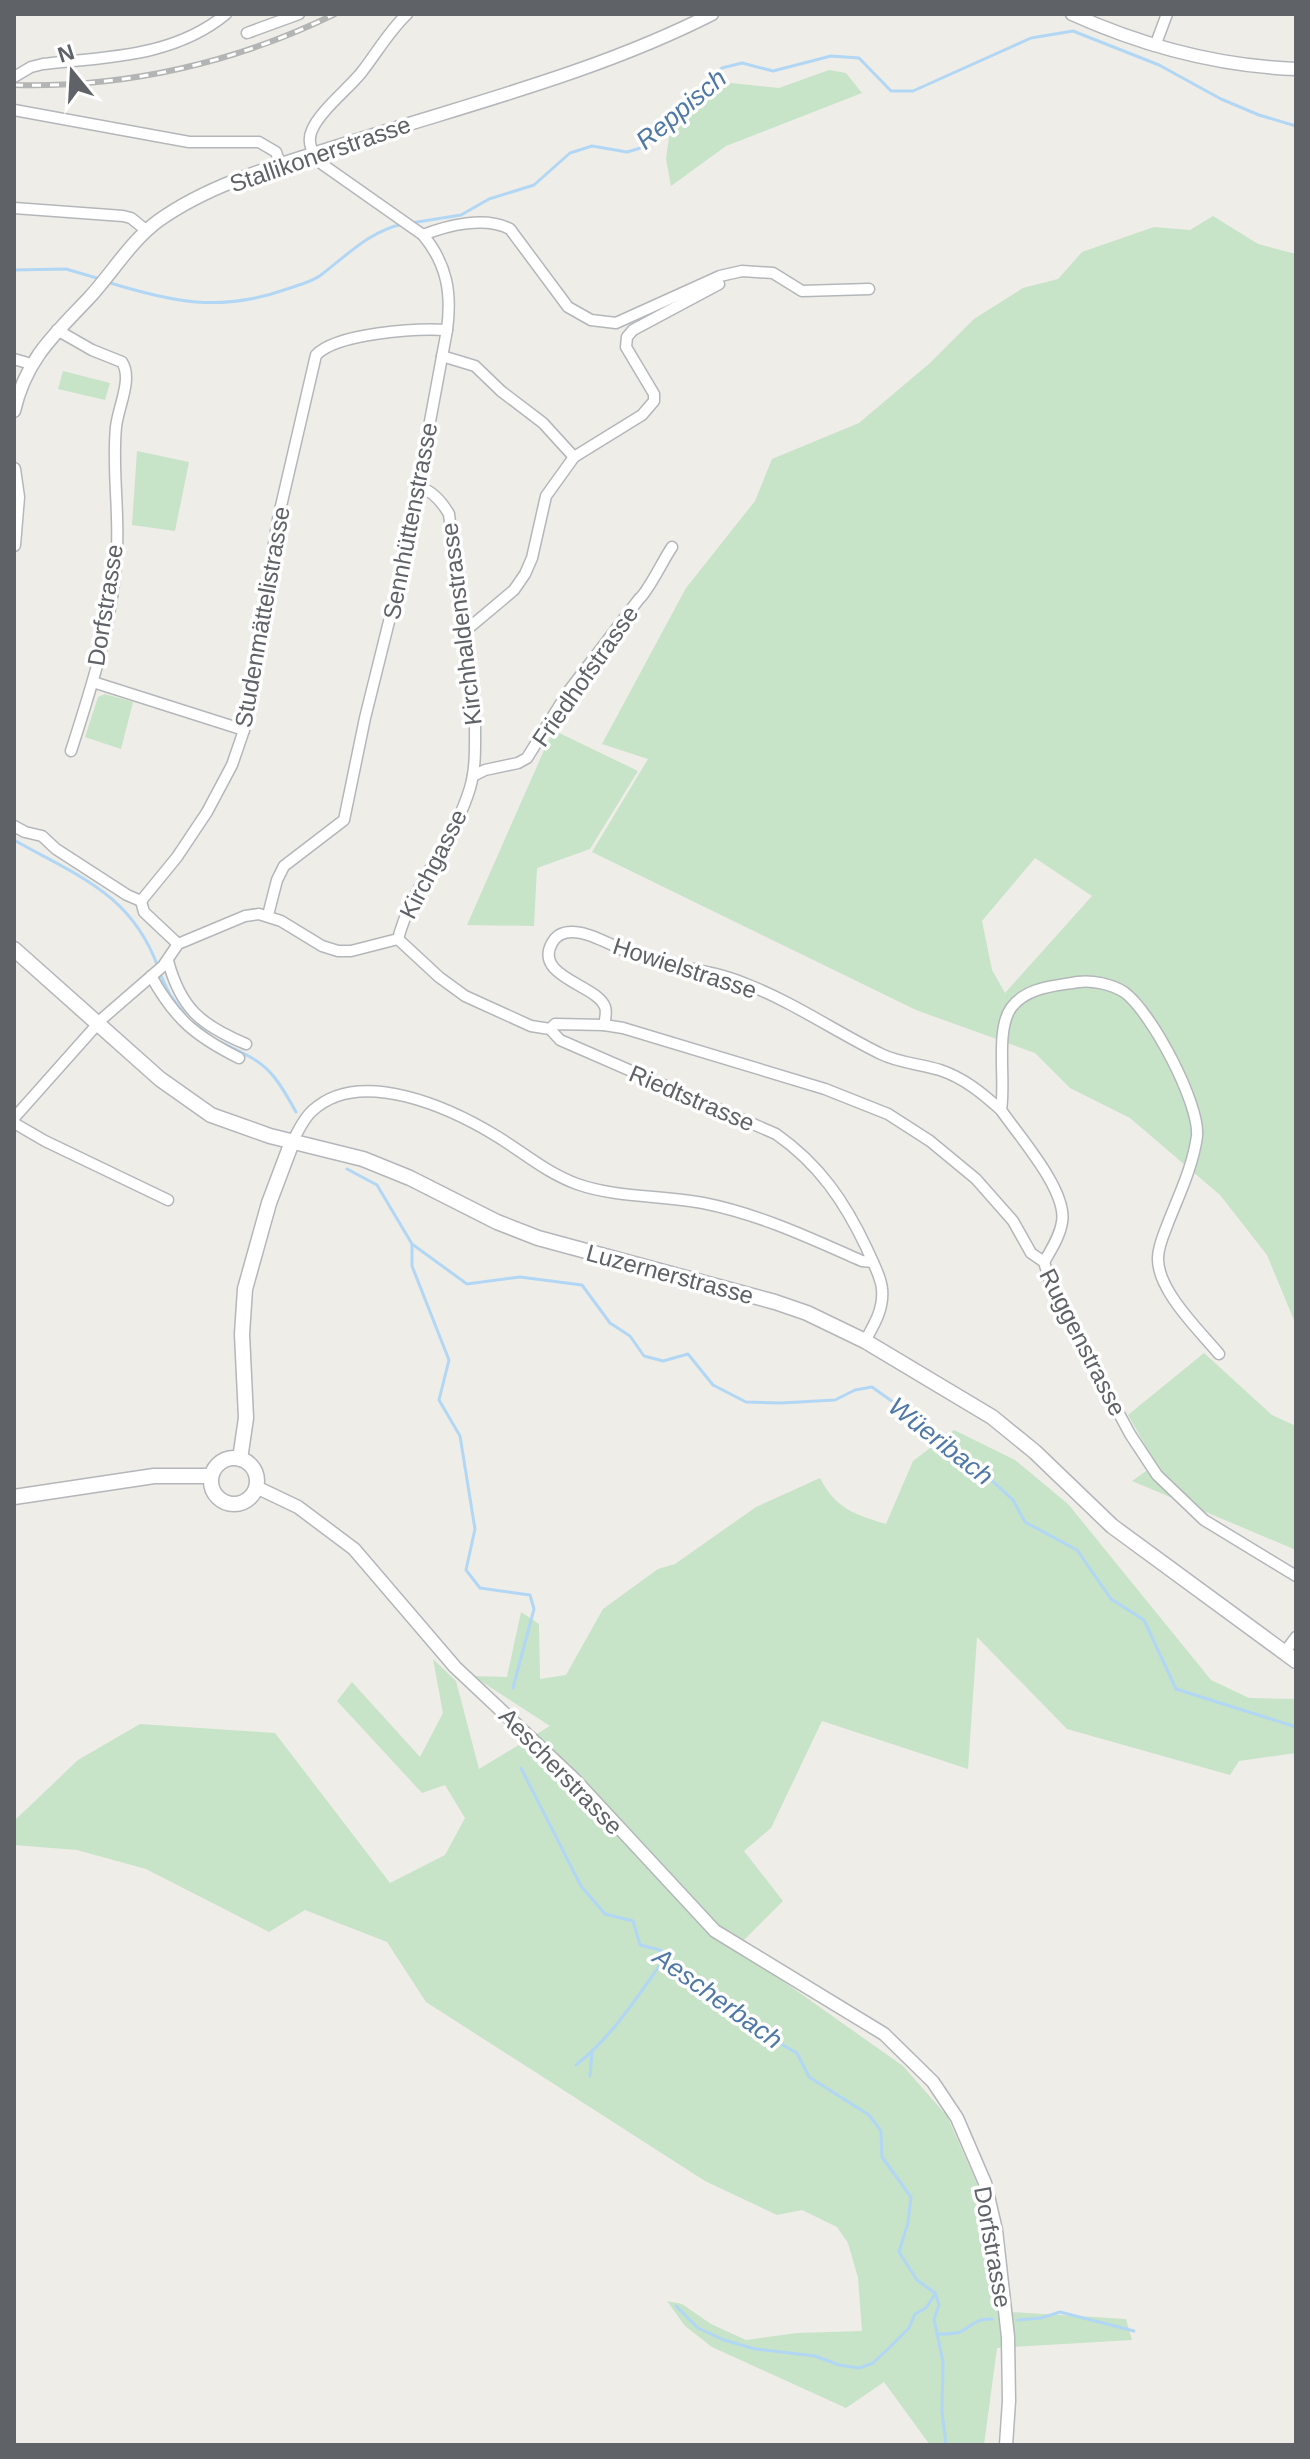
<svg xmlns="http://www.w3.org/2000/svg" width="1310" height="2459" font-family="Helvetica,sans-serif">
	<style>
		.green { fill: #c7e3c8; fill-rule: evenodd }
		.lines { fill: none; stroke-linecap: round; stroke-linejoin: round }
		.stream { stroke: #b2d7f5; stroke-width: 3 }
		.minor-casing { stroke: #b4b7ba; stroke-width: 13 }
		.tertiary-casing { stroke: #b4b7ba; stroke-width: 15 }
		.secondary-casing { stroke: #b4b6ba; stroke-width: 17 }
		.minor { stroke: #fff; stroke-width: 10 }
		.tertiary { stroke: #fff; stroke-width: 12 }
		.secondary { stroke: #fff; stroke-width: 14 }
		.rail-casing { stroke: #b3b4b4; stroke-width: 6 }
		.rail { stroke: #fff; stroke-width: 3; stroke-dasharray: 9; stroke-linecap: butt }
		.labels { text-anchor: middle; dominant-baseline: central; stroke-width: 7; stroke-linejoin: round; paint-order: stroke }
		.street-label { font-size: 24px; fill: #5f6266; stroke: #fff }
		.water-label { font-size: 26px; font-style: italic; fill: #4f78a6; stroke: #fff }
	</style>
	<rect width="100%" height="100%" fill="#efede8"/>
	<g class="green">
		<polygon points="829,70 846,73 862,93 726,146 671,186 666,159 669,137 712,94 731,83 779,88"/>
		<path d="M1213 216 1258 244 1296 254V1325L1267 1255 1220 1195 1130 1118 1070 1088 1035 1053 916 1010 592 852 648 759 602 744 686 588 755 501 772 459 859 423 930 363 974 319 1023 288 1058 279 1082 252 1154 227 1190 230ZM1035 858 1092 896 1005 993 992 970 982 921Z"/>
		<polygon points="63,371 110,383 105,400 58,389"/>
		<polygon points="137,451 189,462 175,531 132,525"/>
		<polygon points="105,694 133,702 121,749 85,737 98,697"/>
		<polygon points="553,730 638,771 590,849 537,868 534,926 467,925"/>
		<polygon points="1204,1353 1272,1415 1296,1426 1296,1550 1132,1481 1156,1464 1128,1415"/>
		<path d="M954 1430 1015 1460 1068 1504 1211 1680 1249 1698 1296 1699V1753L1239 1761 1230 1775 1067 1729 977 1637 968 1769 822 1721 771 1828 744 1851 783 1901 736 1948 903 2066 947 2116 977 2184 995 2311 1126 2319 1132 2340 997 2348 984 2445H930L884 2382 846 2408 712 2347 685 2326 667 2301 682 2304 711 2324 746 2340 797 2333 862 2331 858 2278 848 2243 837 2227 802 2210 777 2215 705 2181 426 2002 387 1942 305 1910 269 1932 146 1869 77 1850 14 1845V1821L78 1760 140 1724 275 1733 390 1883 445 1855 465 1818 445 1785 422 1793 337 1701 352 1682 420 1757 443 1713 433 1659 456 1681 479 1769 550 1726 473 1676 507 1677 521 1612 539 1624 540 1679 566 1675 603 1609 658 1569 675 1564 756 1507 820 1478C836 1509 854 1514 886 1524L913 1461Z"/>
	</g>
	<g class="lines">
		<g class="stream">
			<polyline points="411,223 461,215 489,199 534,185 570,153 592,146 627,152 644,147 722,68 742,63 773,71 831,56 859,58 891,91 913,91 1031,38 1073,31 1159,65 1221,99 1259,115 1296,126"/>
			<polyline points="14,270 66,269 100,279"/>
			<path d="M107 282C172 302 220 313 287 289 298 285 312 282 321 275 346 256 371 230 404 224"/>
			<path d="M14 840C77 876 131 893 158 967"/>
			<polyline points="160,974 170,995 185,1015"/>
			<polyline points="193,1023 209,1035"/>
			<path d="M216 1040C264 1063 270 1064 296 1112"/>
			<polyline points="347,1169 377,1185 412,1244 467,1284 520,1277 582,1285 610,1323 630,1336 644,1356 663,1361 688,1354 713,1385 746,1402 781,1403 835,1400 855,1390 872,1387 952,1444 1013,1500 1025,1522 1077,1550 1111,1599 1144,1620 1176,1689 1296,1727"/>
			<polyline points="412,1244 412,1266 449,1360 439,1400 460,1436 475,1529 466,1570 480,1588 530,1595 534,1609 513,1688"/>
			<polyline points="521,1768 581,1886 605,1914 633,1921 640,1945 660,1950 749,2026 797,2053 809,2077 869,2115 881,2131 882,2157 911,2197 908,2223 899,2252 917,2280 935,2293 939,2305 934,2319 943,2362 942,2412 946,2445"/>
			<path d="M576 2065C614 2035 639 1994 667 1955"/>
			<polyline points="590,2076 592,2052"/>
			<polyline points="676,2306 698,2328 724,2340 755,2349 815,2356 839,2365 859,2368 873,2363 890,2347 909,2328 915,2314 926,2308 935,2294"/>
			<polyline points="1018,2320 1041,2318 1060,2312 1134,2331"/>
			<path d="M938 2334C944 2334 954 2334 960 2332 974 2325 974 2319 992 2319"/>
		</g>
		<defs>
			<g id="minor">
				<polyline points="247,33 299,14"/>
				<polyline points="1155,46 1167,14"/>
				<path d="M14 77 31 67 43 64C107 57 174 57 226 14"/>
				<polyline points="14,110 189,142 259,142 276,152 280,164"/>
				<polyline points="14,208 123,216 131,218 147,231"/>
				<path d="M423 235C448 225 485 216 510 229L568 307 591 320 616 323 720 276 742 271 773 273 802 291 869 289"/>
				<path d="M57 330 92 350 122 362C133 379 118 407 116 427 112 467 119 508 117 549 114 618 92 686 71 751"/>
				<polyline points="442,356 475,366 501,391 543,423 574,457"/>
				<polyline points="14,359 31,364"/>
				<polyline points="464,632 514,590 525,574 532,558 546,496 574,457 642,415 654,401 654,394 626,347 627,337 633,330 719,284"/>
				<polyline points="93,682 244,730"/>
				<path d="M473 776 485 770 518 763 527 758 568 692 639 599C648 592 663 560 672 547"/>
				<polyline points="14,826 25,832 42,836 56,849 127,895 141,901"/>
				<path d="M141 901 177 857 207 812 232 765 244 730 278 519 316 355C337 333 417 328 447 330"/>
				<polyline points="141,901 144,912 178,944"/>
				<path d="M268 915 277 880 284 866 344 820 365 718 404 561 447 330C452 293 447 264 423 235L322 164C313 154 306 143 312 130 320 111 347 90 361 73 376 54 389 31 407 14"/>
				<path d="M398 939 439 977 465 996 531 1026 550 1029 560 1040 776 1134C819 1164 845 1202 867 1249 872 1261 881 1276 882 1289 884 1309 874 1325 865 1341"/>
				<path d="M398 939C412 885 454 842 470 788 476 768 475 746 475 726L449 514C442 502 432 490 418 487"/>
				<path d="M168 961C181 1009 201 1025 246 1044"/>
				<path d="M151 976C175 1019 195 1036 239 1058"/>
				<path d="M604 1025C605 1020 607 1012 605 1007 598 985 533 977 552 943 567 915 614 948 634 955 671 967 711 969 746 984 793 1002 836 1032 881 1054 899 1063 921 1064 940 1070 964 1078 982 1093 1001 1110"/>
				<polyline points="550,1029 555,1024 604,1025 623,1028 825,1089 888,1114 930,1141 976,1179 1013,1221 1031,1253 1044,1262 1053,1291 1130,1434 1157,1475 1204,1520 1296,1576"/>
				<polyline points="14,1118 103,1018 163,966 178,944 245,916 259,914 281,921 322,946 338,951 351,951 398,939"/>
				<polyline points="14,1123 45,1141 168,1200"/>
				<path d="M292 1142C298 1132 303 1119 312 1111 360 1066 451 1108 498 1137 524 1153 547 1173 577 1184 617 1198 661 1195 703 1203 759 1214 810 1238 862 1261L873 1262"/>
				<path d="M1044 1262C1051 1250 1060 1236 1062 1222 1068 1191 1018 1135 1001 1110 1006 1081 995 1031 1011 1008 1026 987 1055 986 1078 982 1092 980 1111 984 1124 992 1151 1011 1200 1104 1197 1136 1193 1166 1179 1195 1168 1223 1164 1234 1158 1246 1158 1258 1157 1290 1199 1330 1219 1354"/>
				<polyline points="1284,1653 1296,1637"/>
			</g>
			<g id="tertiary">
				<path d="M1072 14C1143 46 1217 66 1296 69"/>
				<path d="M14 411C26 359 54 335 89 298 112 273 131 241 158 221 212 182 285 163 348 143 469 104 598 72 712 14"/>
				<polyline points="14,469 18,497 14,545"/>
				<polyline points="256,1487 298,1507 354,1549 455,1667 574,1779 715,1931 884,2034 933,2082 957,2118 985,2183 996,2230 1008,2337 1009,2401 1006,2445"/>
			</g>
			<g id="secondary">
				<polyline points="14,949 160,1079 211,1115 270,1136 363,1159 410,1178 497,1222 538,1238 775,1302 807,1313 865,1341 992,1417 1035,1452 1112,1526 1296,1661"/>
				<circle cx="234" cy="1481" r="23"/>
				<polyline points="240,1459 246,1418 242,1334 245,1289 269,1203 292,1142"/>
				<polyline points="14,1497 154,1476 211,1476"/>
			</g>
		</defs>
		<use href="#minor" class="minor-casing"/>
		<use href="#tertiary" class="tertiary-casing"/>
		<use href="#secondary" class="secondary-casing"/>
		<use href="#minor" class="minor"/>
		<use href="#tertiary" class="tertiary"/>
		<use href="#secondary" class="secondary"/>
		<defs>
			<path id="rail" d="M14 85C125 88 235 63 335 14"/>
		</defs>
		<use href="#rail" class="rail-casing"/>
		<use href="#rail" class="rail"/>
	</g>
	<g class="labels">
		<g class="street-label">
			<text transform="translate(320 154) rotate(-19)">Stallikonerstrasse</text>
			<text transform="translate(410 521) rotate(-79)">Sennhüttenstrasse</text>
			<text transform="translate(105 605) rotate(-81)">Dorfstrasse</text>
			<text transform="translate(262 617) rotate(-80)">Studenmättelistrasse</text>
			<text transform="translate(461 624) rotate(-97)">Kirchhaldenstrasse</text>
			<text transform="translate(585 676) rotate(-55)">Friedhofstrasse</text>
			<text transform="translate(433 864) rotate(-63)">Kirchgasse</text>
			<text transform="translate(685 968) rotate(18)">Howielstrasse</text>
			<text transform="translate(692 1098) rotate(23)">Riedtstrasse</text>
			<text transform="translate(670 1274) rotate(15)">Luzernerstrasse</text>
			<text transform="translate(1083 1342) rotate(63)">Ruggenstrasse</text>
			<text transform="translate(561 1771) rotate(46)">Aescherstrasse</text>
			<text transform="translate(993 2247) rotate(80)">Dorfstrasse</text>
		</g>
		<g class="water-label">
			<text transform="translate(681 109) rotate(-40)">Reppisch</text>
			<text transform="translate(941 1441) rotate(38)">Wüeribach</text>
			<text transform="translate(718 1998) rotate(36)">Aescherbach</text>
		</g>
	</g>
	<rect width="1310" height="2459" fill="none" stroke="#5f6266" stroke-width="32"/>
	<g transform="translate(72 72) rotate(342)" stroke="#ffffff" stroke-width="6" paint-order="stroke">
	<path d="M0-6L14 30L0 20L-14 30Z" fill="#5f6266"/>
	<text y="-12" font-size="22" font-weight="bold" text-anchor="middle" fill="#5f6266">N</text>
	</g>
</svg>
